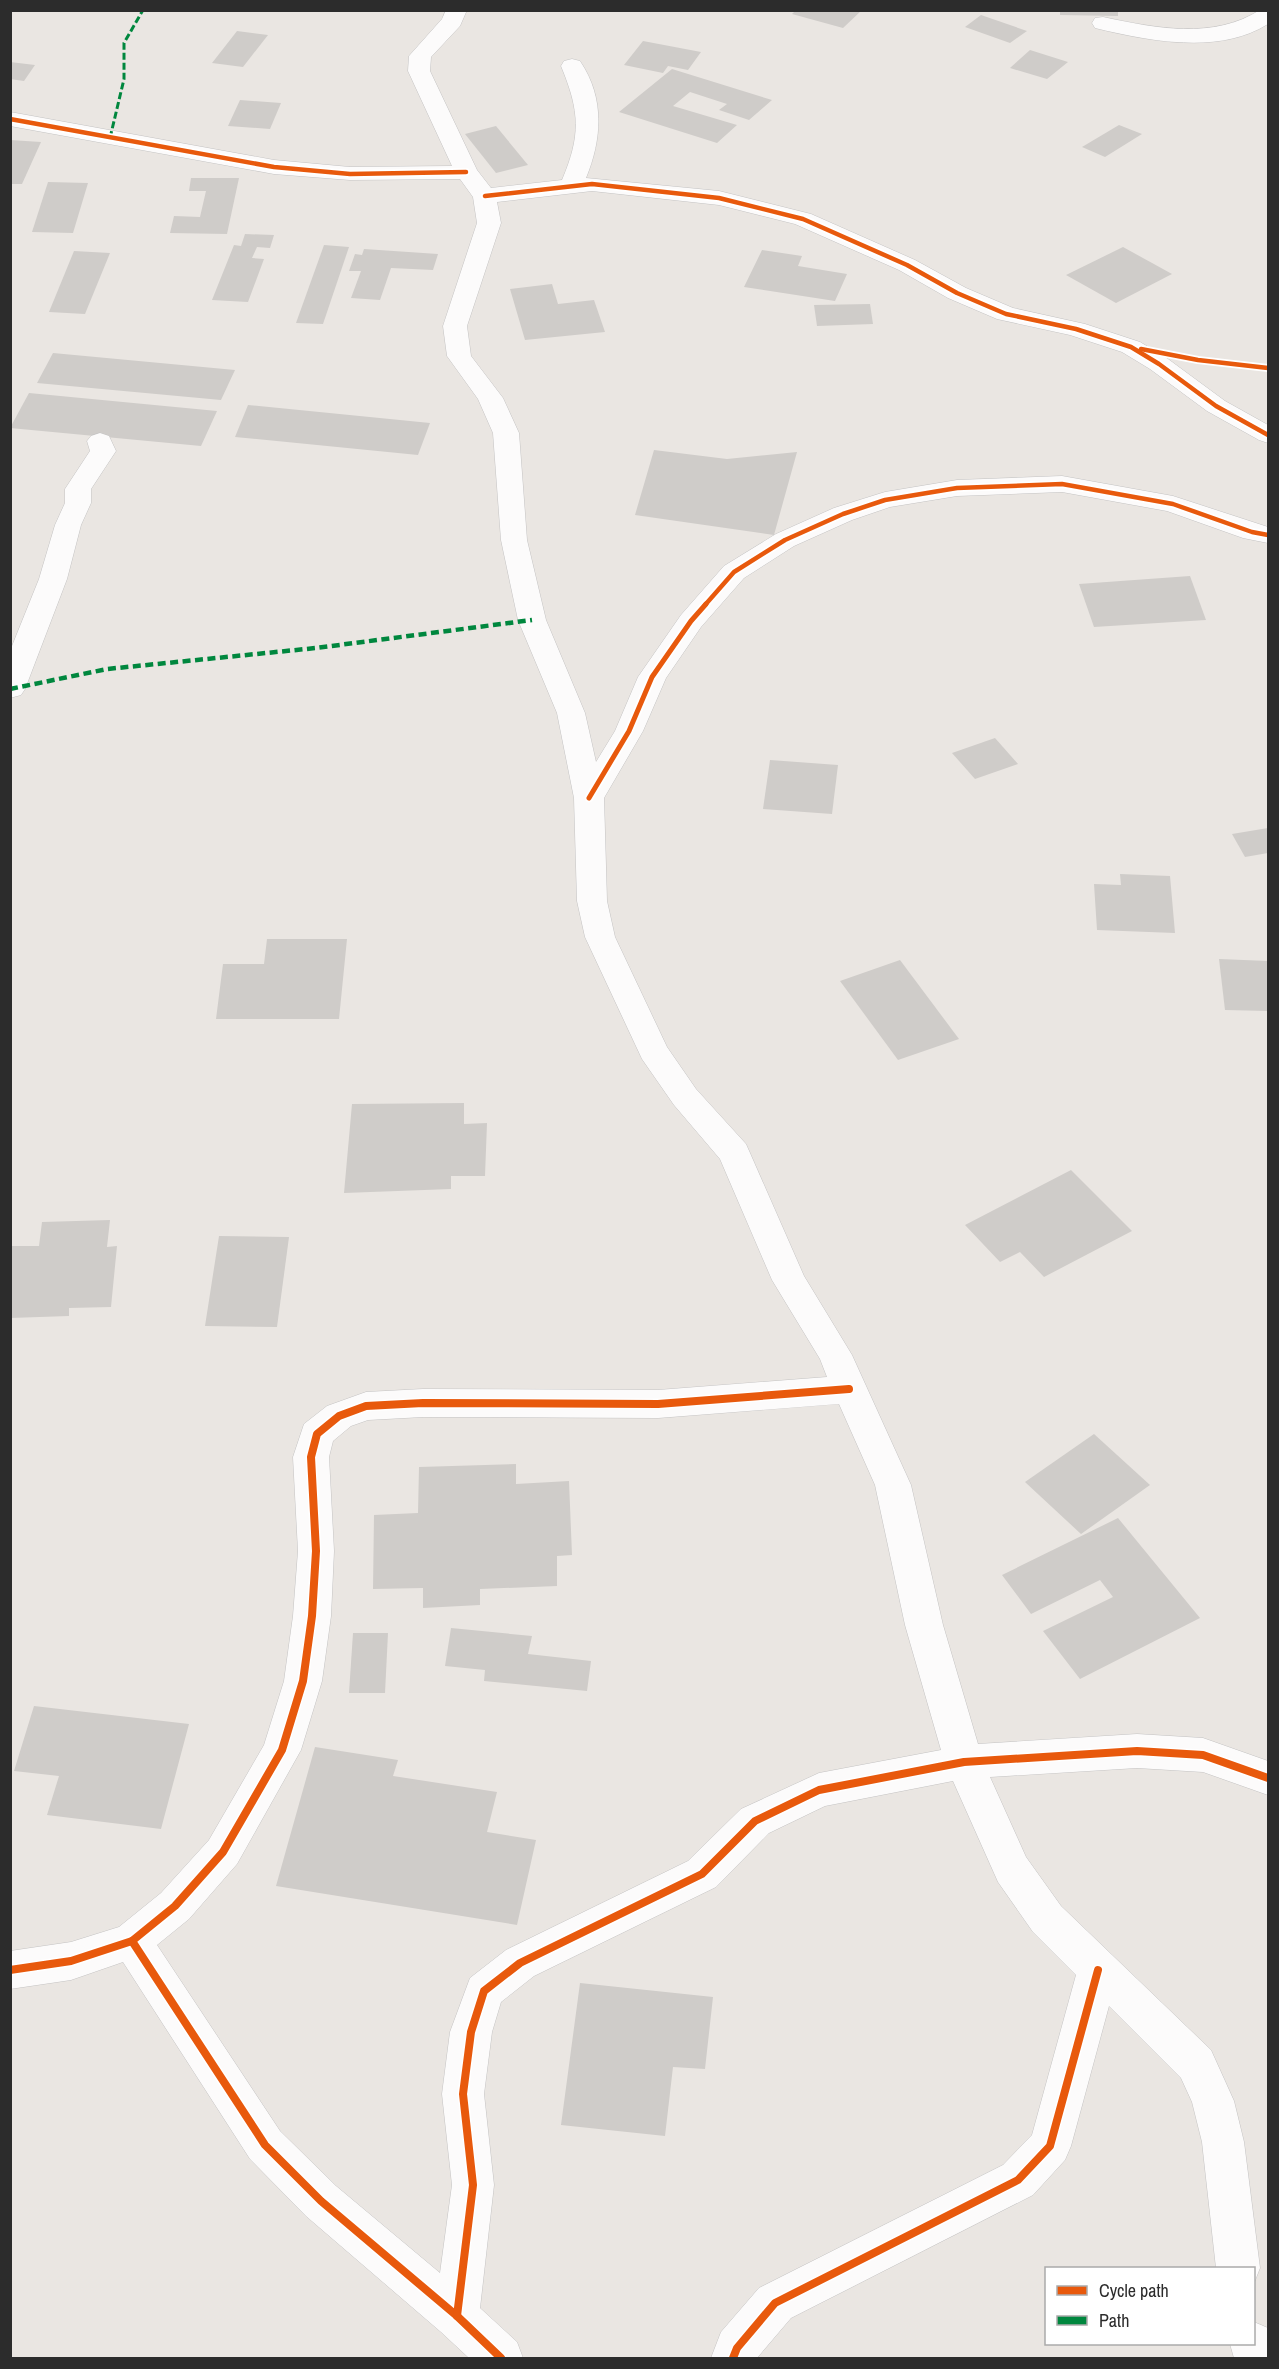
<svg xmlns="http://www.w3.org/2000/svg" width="1279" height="2369" font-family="'Archivo Narrow',sans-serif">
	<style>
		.building { fill: #cfccc9 }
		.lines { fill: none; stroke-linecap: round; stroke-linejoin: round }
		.street-casing { stroke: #c4c3c3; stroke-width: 1 }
		.street { fill: #fcfbfb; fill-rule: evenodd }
		.quiet-far1 { stroke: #00873e; stroke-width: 3; stroke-dasharray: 7 3; stroke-linecap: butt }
		.quiet { stroke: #00873e; stroke-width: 4.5; stroke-dasharray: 8 4.5; stroke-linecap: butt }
		.cycleway-far2-casing { stroke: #fff; stroke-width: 8 }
		.cycleway-far1-casing { stroke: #fff; stroke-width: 9 }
		.cycleway-casing { stroke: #fff; stroke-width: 11 }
		.cycleway-far2 { stroke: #e8590c; stroke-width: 4.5 }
		.cycleway-far1 { stroke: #e8590c; stroke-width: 5 }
		.cycleway { stroke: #e8590c; stroke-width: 8 }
	</style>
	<rect width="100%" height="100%" fill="#eae6e2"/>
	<g class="building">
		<polygon points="796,10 862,10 843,28 792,14"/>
		<polygon points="1060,10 1118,10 1118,16 1060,15"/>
		<polygon points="981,15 1027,31 1010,43 965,27"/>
		<polygon points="237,31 268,35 243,67 212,63"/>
		<polygon points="643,41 701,52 688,70 668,66 663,73 624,65"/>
		<polygon points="1030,50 1068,62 1047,79 1010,68"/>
		<polygon points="10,62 35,65 24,81 10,79"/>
		<polygon points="672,69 772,100 749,120 719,110 727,104 690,92 673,106 737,125 717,143 619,112"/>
		<polygon points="240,100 281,103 270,129 228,126"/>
		<polygon points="1119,125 1142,134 1105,157 1082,147"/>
		<polygon points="496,126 528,165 496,173 465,134"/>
		<polygon points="10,140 41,142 22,184 10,184"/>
		<polygon points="191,178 239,178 227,234 170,233 174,216 200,217 206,191 189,191"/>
		<polygon points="48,182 88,183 73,233 32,232"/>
		<polygon points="245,234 274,235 270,248 257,247 252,258 264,259 248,302 212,300 234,245 241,246"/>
		<polygon points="324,245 349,247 323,324 296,323"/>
		<polygon points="1123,247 1172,274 1116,303 1066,275"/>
		<polygon points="364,249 438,254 433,270 391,268 380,300 351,298 361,271 349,271 355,254 362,255"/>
		<polygon points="762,250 802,256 798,266 847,274 835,301 744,287"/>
		<polygon points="74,251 110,253 85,314 49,312"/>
		<polygon points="552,284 558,304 594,300 605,332 525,340 510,289"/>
		<polygon points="870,304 873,324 817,326 814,305"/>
		<polygon points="53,353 235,370 221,400 37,383"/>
		<polygon points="29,393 217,411 201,446 10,428"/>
		<polygon points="248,405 430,423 418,455 235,437"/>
		<polygon points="654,450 727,459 797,452 774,535 635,515"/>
		<polygon points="1190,576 1206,620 1094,627 1079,584"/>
		<polygon points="995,738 1018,764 975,779 952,753"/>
		<polygon points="770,760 838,765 832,814 763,809"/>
		<polygon points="1268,828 1268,853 1245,857 1232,834"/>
		<polygon points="1120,874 1170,876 1175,933 1097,930 1094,884 1121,885"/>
		<polygon points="267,939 347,939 339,1019 216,1019 223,964 264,964"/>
		<polygon points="1219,959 1268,961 1268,1011 1225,1010"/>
		<polygon points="900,960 959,1039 898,1060 840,981"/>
		<polygon points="464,1103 464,1124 487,1123 485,1176 451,1176 451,1189 344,1193 352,1104"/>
		<polygon points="1071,1170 1132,1231 1044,1277 1020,1252 1000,1262 965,1225"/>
		<polygon points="110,1220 107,1247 117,1246 111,1307 69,1308 69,1316 10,1318 10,1246 39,1246 42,1222"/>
		<polygon points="219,1236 289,1237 277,1327 205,1326"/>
		<polygon points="1094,1434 1150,1485 1081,1534 1025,1482"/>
		<polygon points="516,1464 516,1484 569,1481 572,1555 557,1556 557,1586 480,1589 480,1605 423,1608 423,1588 373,1589 374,1515 418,1513 419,1467"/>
		<polygon points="1118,1518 1200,1618 1080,1679 1043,1631 1113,1597 1100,1580 1031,1614 1002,1575"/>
		<polygon points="451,1628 532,1636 528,1654 591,1661 587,1691 484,1681 485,1670 445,1666"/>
		<polygon points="353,1633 388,1633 385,1693 349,1693"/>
		<polygon points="34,1706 189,1724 161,1829 47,1815 59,1776 14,1771"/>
		<polygon points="315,1747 398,1760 393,1776 497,1792 487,1832 536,1840 517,1925 276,1886"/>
		<polygon points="580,1983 713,1997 705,2069 673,2067 665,2136 561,2125"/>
	</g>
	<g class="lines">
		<defs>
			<g id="street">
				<path d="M446 10H467L460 26 431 57 430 71 477 170 491 188 562 180C581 135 580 112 561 66L564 61 572 59 580 61C605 98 602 139 586 178L719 191 811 214 915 260 966 288 1013 308 1085 324 1140 342 1168 359 1225 401 1268 425V443L1259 440 1207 411 1150 369 1122 352 1070 335 997 319 948 298 899 270 795 224 719 205 592 191 497 202 501 223 467 326 471 356 503 398 519 433 527 540 546 620 585 713 596 762 615 731 638 677 681 615 724 566 776 534 834 508 885 492 957 480 1062 476 1173 496 1268 527V543L1243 538 1167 511 1062 492 957 496 890 507 852 520 794 546 744 578 701 627 666 678 643 731 604 798 607 901 615 937 667 1047 696 1089 746 1144 750 1153 804 1276 852 1355 911 1485 943 1625 978 1744 1137 1734 1203 1738 1268 1761V1795L1203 1772 1137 1768 990 1777 1026 1857 1061 1906 1211 2050 1234 2101 1244 2142 1260 2268 1254 2283V2268H1216L1202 2142 1192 2102 1181 2078 1109 2006 1071 2146 1065 2160 1033 2195 791 2318 757 2358H711L721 2332 759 2288 1003 2165 1032 2135 1076 1975 1033 1932 998 1882 953 1781 825 1806 769 1833 716 1887 534 1976 501 2002 492 2032 484 2094 494 2185 480 2308 517 2342 523 2358H469L441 2332 306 2216 250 2159 123 1962 71 1980 10 1989V1951L71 1942 119 1927 161 1893 209 1840 264 1745 284 1681 293 1616 298 1551 293 1457 304 1424 327 1406 366 1392 423 1389 658 1390 827 1377 820 1359 772 1280 720 1159 674 1105 642 1059 585 937 577 901 574 798 557 713 518 620 501 540 493 433 478 399 447 356 443 326 477 223 473 197 460 179 350 180 274 174 10 126V112L274 160 350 167 452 166 408 71 409 56 442 19ZM839 1404 875 1485 905 1625 941 1750 819 1773 741 1809 688 1861 506 1950 470 1978 450 2032 442 2094 452 2185 440 2273 336 2186 280 2131 157 1945 189 1919 237 1864 301 1750 322 1681 331 1616 334 1551 329 1457 333 1441 351 1426 368 1420 423 1417 658 1418Z"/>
				<path d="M1260 10H1268V24C1219 55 1149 41 1095 28L1092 23 1095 18 1103 17C1155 28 1213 40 1260 10Z"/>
				<polygon points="100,433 109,436 116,451 91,489 91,503 81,525 67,579 25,689 21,695 10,698 10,651 39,579 55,525 65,503 65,489 90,451 87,441 91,436"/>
				<polygon points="1254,2322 1268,2328 1268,2358 1234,2358 1230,2344 1254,2344"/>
			</g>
		</defs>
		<use href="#street" class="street-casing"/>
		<use href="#street" class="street"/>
		<polyline class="quiet-far1" points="110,138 124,79 124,43 143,10"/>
		<polyline class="quiet" points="10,689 107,669 316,648 532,620"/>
		<defs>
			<g id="cycleway-far2">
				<polyline points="10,119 274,167 350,174 466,172"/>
				<polyline points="485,196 592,184 719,198 803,219 907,265 957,293 1006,314 1076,329 1131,347 1159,364 1216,406 1268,435"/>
				<polyline points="1141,349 1198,360 1268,368"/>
				<polyline points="705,605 734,572 785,540 843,514 885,500 957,488 1062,484 1173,504 1252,532 1268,535"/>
			</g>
			<polyline id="cycleway-far1" points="589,798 629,731 652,677 691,621 706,604"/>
			<g id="cycleway">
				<polyline points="132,1941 265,2145 321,2201 457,2316 501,2358"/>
				<polyline points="10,1970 71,1961 132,1941 175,1906 223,1852 282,1750 303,1681 312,1616 316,1551 311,1457 317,1434 339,1416 366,1406 423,1403 658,1404 849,1389"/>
				<polyline points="457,2316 473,2185 463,2094 471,2032 484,1991 520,1963 702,1874 755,1821 819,1790 964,1762 1137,1751 1203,1755 1268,1778"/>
				<polyline points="733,2358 737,2348 775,2303 1018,2180 1050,2146 1098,1970"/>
			</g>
		</defs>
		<use href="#cycleway-far2" class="cycleway-far2-casing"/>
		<use href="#cycleway-far1" class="cycleway-far1-casing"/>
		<use href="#cycleway" class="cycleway-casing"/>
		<use href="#cycleway-far2" class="cycleway-far2"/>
		<use href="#cycleway-far1" class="cycleway-far1"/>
		<use href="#cycleway" class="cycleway"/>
	</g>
	<rect width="1279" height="2369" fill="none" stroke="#2c2c2c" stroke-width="24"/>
	<rect x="1045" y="2267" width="210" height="78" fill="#ffffff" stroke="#ababab" stroke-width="1.5"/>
	<rect x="1057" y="2286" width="30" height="9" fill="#e8590c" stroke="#ababab" stroke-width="1.5"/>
	<text x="1099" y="2297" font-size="18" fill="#2c2c2c">Cycle path</text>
	<rect x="1057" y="2316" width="30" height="9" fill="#00873e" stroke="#ababab" stroke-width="1.5"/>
	<text x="1099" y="2327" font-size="18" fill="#2c2c2c">Path</text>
</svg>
